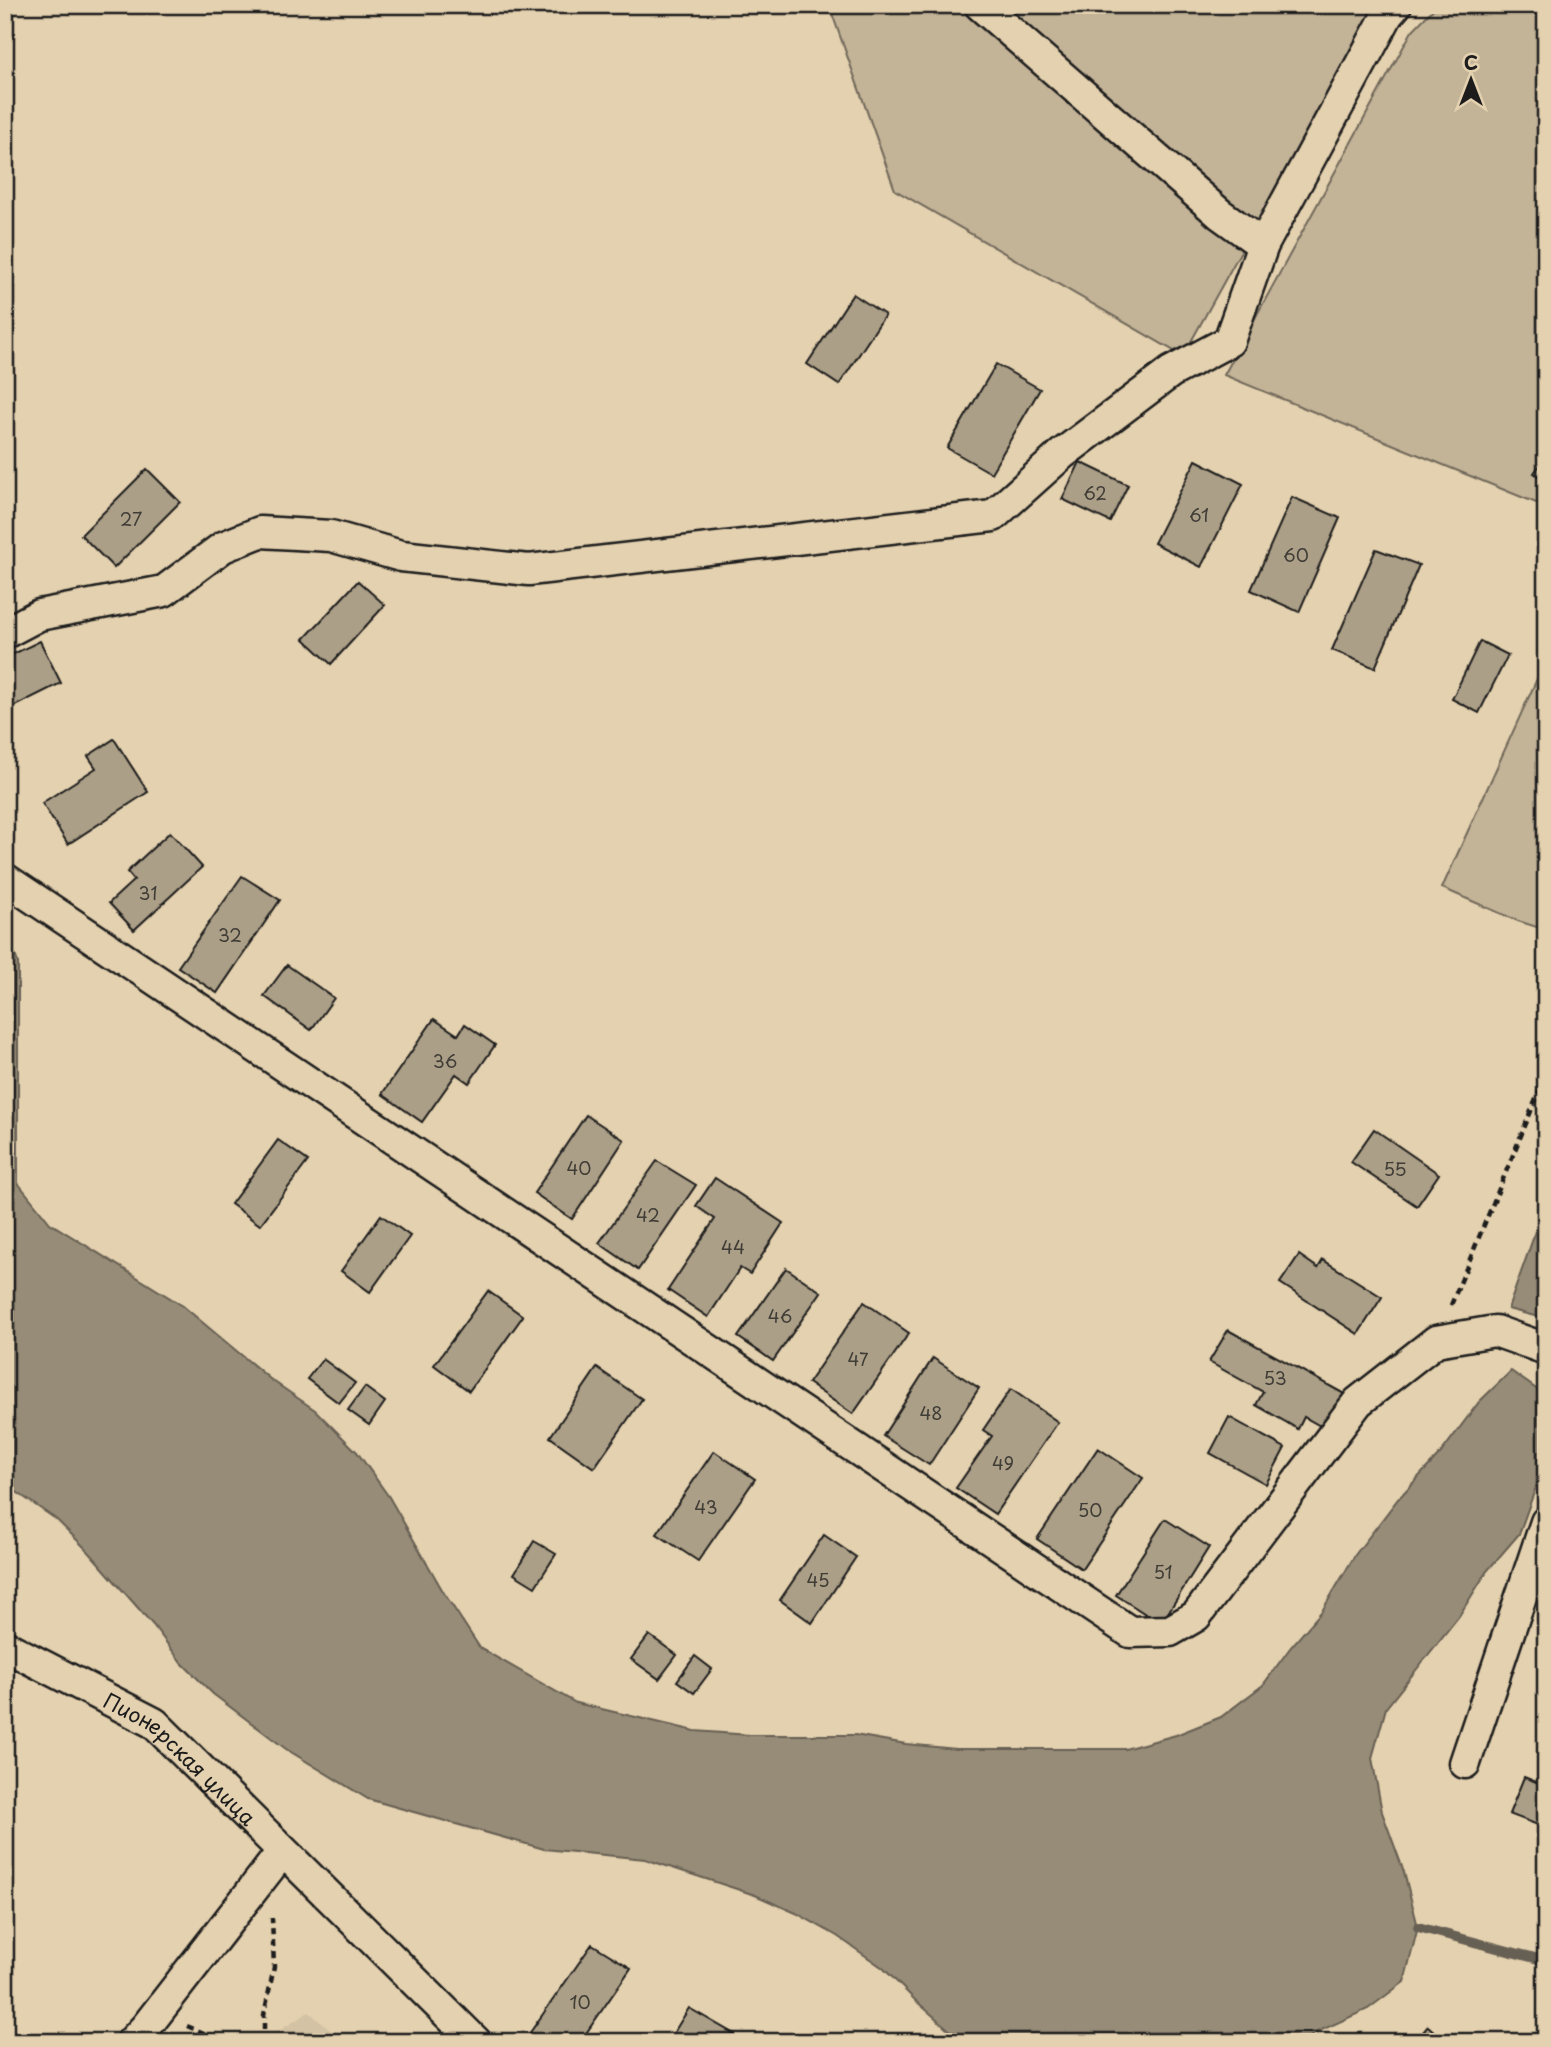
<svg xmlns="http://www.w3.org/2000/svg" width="1551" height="2047" font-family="'Playpen Sans',sans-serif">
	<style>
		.built { fill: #d3c2a3 }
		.green { fill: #c3b397; stroke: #70685a; stroke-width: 2 }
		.water { fill: #978c77; stroke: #665f53; stroke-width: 2 }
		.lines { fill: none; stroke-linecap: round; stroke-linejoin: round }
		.stream { stroke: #665f53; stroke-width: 10 }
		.building { fill: #ac9f87; stroke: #1c1c1c; stroke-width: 2 }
		.street-casing { stroke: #1c1c1c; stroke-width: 35 }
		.path { stroke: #1c1c1c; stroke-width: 4.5; stroke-dasharray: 7 5; stroke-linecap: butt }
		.street { stroke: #e4d1af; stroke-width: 30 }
		.labels { text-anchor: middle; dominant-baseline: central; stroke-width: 5; stroke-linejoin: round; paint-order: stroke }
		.number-label { font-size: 18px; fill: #403d37 }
		.street-label { font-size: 21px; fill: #1c1c1c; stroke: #e4d1af }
	</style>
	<rect width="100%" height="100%" fill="#e4d1af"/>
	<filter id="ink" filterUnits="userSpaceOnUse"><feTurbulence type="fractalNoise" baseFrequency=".0143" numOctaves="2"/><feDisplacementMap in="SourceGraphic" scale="14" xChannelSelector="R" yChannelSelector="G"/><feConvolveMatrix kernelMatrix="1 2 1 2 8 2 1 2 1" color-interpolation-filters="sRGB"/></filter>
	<g filter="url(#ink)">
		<polygon class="built" points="309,2012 344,2042 261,2042"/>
		<g class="green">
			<polygon points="829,5 1380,5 1289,164 1183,356 895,190"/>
			<polygon points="1437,5 1546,5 1546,507 1224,375 1412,31"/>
			<polygon points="1546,659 1546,930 1518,921 1442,888"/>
		</g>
		<g class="water">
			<polygon points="5,927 18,963 18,1183 50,1223 183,1306 270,1379 315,1410 357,1452 389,1497 444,1593 480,1648 576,1703 695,1731 750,1735 855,1735 906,1744 956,1749 1125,1749 1176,1735 1221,1717 1263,1685 1290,1648 1322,1611 1355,1555 1398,1499 1440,1454 1479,1402 1511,1371 1546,1396 1546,1431 1537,1484 1519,1534 1487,1571 1459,1616 1386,1708 1372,1758 1382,1812 1404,1872 1418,1927 1404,1982 1368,2009 1317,2032 1303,2042 963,2042 915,2000 883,1968 837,1936 796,1913 755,1895 645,1859 544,1849 368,1799 286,1749 213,1694 181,1662 153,1625 89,1552 57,1520 5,1484"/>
			<polygon points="1546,1202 1546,1319 1508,1309"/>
		</g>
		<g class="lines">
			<polyline class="stream" points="1418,1927 1546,1961"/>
		</g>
		<g class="building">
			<polygon points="853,294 885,315 839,385 807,364"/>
			<polygon points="996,364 1040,389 991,473 947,448"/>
			<polygon points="1544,459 1546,460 1546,481 1534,473"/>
			<polygon points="1196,460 1243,484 1201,567 1154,543"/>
			<polygon points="1080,462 1128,485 1110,522 1062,499"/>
			<polygon points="147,469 180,502 114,568 81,535"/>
			<polygon points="1292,497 1340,518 1299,612 1251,590"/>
			<polygon points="1376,549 1419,565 1375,668 1332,650"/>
			<polygon points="358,581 385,605 331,664 304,639"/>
			<polygon points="40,641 61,683 5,711 5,658"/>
			<polygon points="1480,641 1508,655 1479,713 1452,699"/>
			<polygon points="114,739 148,792 68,844 42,803 96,768 88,756"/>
			<polygon points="170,832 202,867 134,930 109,903 134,880 127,872"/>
			<polygon points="242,876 280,900 217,993 178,967"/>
			<polygon points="287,965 334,998 311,1030 264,996"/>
			<polygon points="434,1019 458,1035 465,1024 495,1045 469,1083 456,1074 422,1122 382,1094"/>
			<polygon points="586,1115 624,1140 572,1219 534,1193"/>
			<polygon points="1374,1129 1439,1174 1417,1206 1351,1162"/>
			<polygon points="278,1140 308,1161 260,1225 231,1204"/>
			<polygon points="657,1161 696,1185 638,1270 599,1243"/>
			<polygon points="715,1178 783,1223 750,1274 740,1268 708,1317 668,1290 715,1219 696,1206"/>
			<polygon points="381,1215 410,1236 370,1292 341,1271"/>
			<polygon points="1299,1255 1318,1268 1323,1260 1382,1297 1358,1334 1280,1283"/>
			<polygon points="786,1268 821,1292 773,1361 738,1337"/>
			<polygon points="488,1291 523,1316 469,1391 434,1365"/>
			<polygon points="864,1302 909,1333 853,1414 808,1383"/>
			<polygon points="1228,1330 1348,1396 1329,1431 1304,1417 1298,1429 1256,1405 1263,1392 1209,1362"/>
			<polygon points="933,1358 979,1388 929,1465 883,1436"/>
			<polygon points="323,1359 355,1383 339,1403 307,1379"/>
			<polygon points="597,1368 642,1399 594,1468 550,1437"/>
			<polygon points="365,1387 385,1402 369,1425 348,1410"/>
			<polygon points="1011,1389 1058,1422 995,1514 956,1488 992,1436 983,1430"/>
			<polygon points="1229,1417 1285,1448 1266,1484 1210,1453"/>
			<polygon points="1098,1448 1143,1478 1082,1569 1037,1539"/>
			<polygon points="714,1451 755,1479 698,1561 657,1534"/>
			<polygon points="1165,1519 1209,1547 1161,1624 1116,1595"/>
			<polygon points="824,1535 856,1557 812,1623 780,1600"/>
			<polygon points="534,1541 556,1554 535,1587 514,1574"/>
			<polygon points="649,1635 677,1655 659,1679 631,1659"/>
			<polygon points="695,1656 712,1669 694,1693 677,1681"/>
			<polygon points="1524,1777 1546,1786 1546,1828 1509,1814"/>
			<polygon points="592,1944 631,1968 580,2042 539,2042 529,2034"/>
			<polygon points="689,2008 734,2034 730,2042 668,2042"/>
			<polygon points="1428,2026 1446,2042 1415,2042"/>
		</g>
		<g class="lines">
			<defs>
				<g id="street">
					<polyline points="980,5 1220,214 1263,245"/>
					<polyline points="5,633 39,615 164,591 223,547 260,532 331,536 401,556 529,570 993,516 1062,454 1171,372 1229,341 1263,245 1388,14 1396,5"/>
					<polyline points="5,879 1130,1632 1170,1631 1196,1616 1358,1402 1436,1341 1495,1331 1546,1349"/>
					<path id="s1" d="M5 1646 154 1723 476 2042"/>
					<polyline points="1465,1763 1546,1522"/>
					<polyline points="132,2042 146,2027 282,1852"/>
				</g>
			</defs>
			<use href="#street" class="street-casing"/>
			<g class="path">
				<polyline points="1451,1305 1546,1075"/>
				<polyline points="187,2026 225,2042"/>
				<polyline points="264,2042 264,2015 274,1967 272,1918"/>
			</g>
			<use href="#street" class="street"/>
		</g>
	</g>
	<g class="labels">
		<g class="number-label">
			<text x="1095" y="492">62</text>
			<text x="1199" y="514">61</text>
			<text x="131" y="518">27</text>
			<text x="1296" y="554">60</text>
			<text x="148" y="892">31</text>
			<text x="230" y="934">32</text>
			<text x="445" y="1060">36</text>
			<text x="579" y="1167">40</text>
			<text x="1395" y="1168">55</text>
			<text x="648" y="1214">42</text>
			<text x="733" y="1246">44</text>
			<text x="780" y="1315">46</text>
			<text x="858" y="1358">47</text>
			<text x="1275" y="1377">53</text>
			<text x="931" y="1412">48</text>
			<text x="1003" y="1462">49</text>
			<text x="706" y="1506">43</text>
			<text x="1090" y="1509">50</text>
			<text x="1163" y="1571">51</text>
			<text x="818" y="1579">45</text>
			<text x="580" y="2001">10</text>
		</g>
		<g class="street-label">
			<text stroke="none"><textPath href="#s1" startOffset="210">Пионерская улица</textPath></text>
		</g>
	</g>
	<rect width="1551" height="2047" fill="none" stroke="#e4d1af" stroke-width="28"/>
	<rect x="14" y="14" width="1523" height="2019" fill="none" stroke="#1c1c1c" stroke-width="2.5" filter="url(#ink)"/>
	<g transform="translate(1471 80)" stroke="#e4d1af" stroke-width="5" paint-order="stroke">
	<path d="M0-5L12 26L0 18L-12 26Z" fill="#1c1c1c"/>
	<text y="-10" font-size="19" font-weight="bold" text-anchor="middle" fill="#1c1c1c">С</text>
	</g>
</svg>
